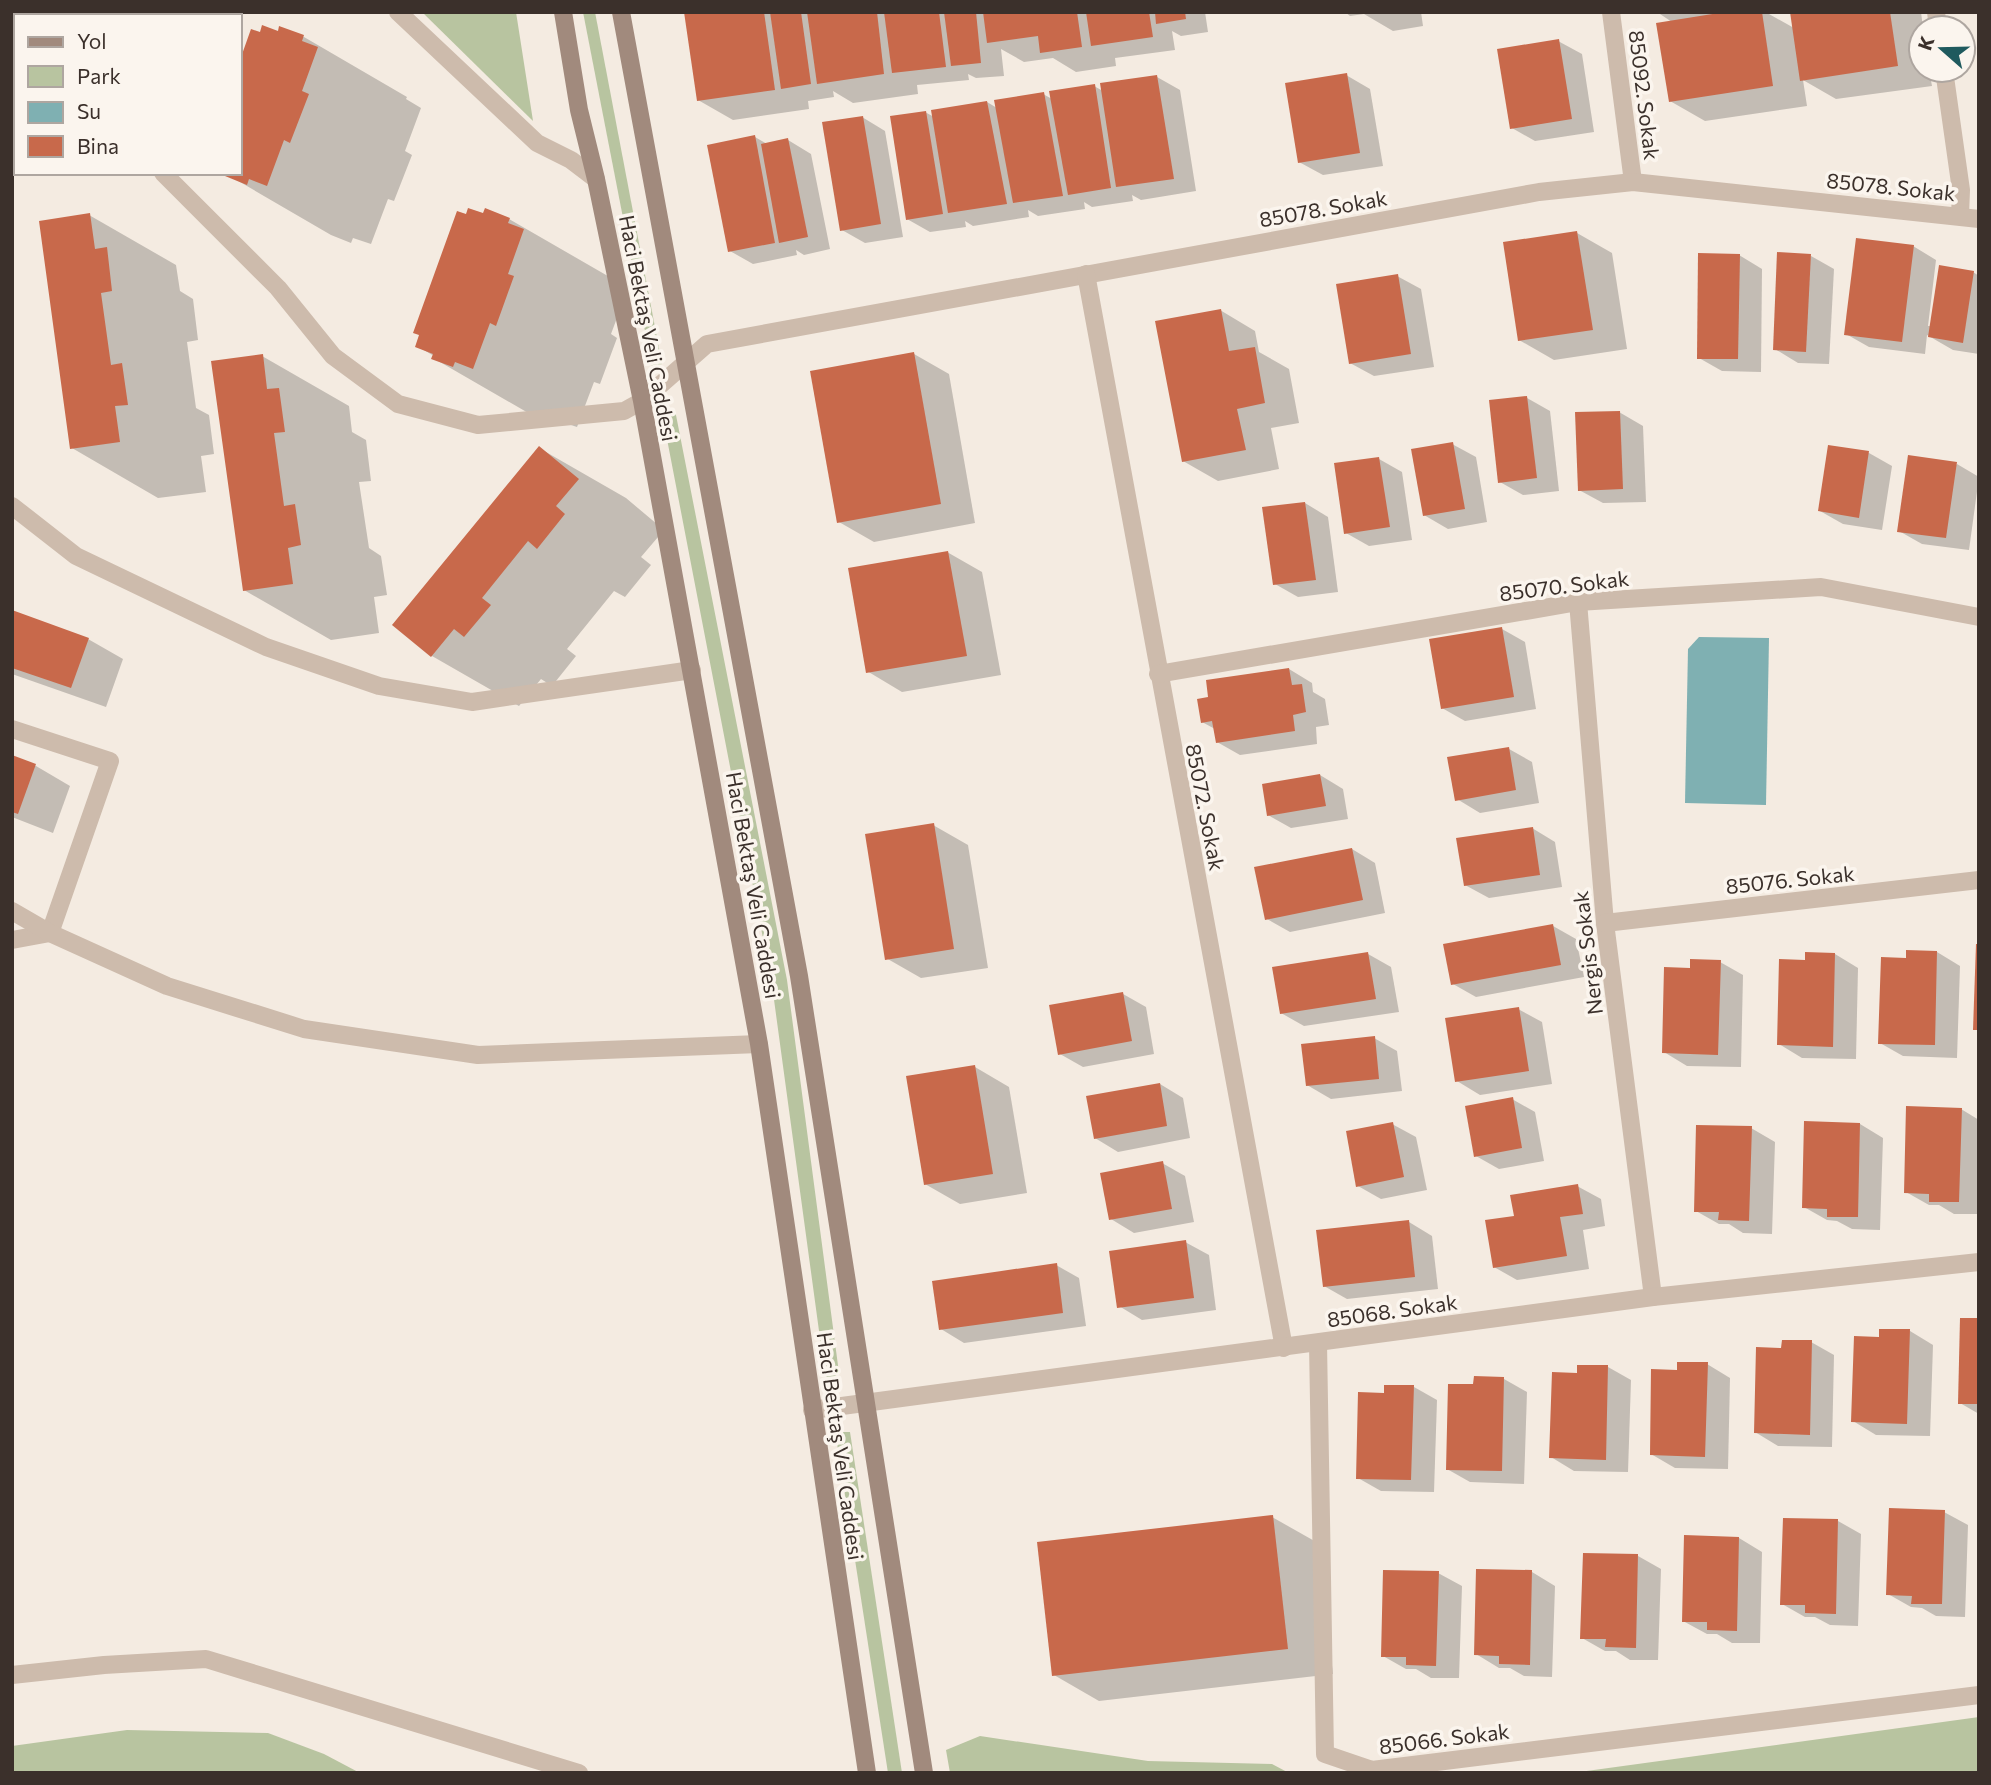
<svg xmlns="http://www.w3.org/2000/svg" width="1991" height="1785" font-family="Commissioner,sans-serif">
	<style>
		.green { fill: #b8c4a0 }
		.water { fill: #7fb0b2 }
		.shadow { fill: #0003 }
		.building { fill: #c8694b }
		.lines { fill: none; stroke-linecap: round; stroke-linejoin: round }
		.minor { stroke: #cdbbac; stroke-width: 18 }
		.secondary { stroke: #a18a7d; stroke-width: 18 }
		.labels { text-anchor: middle; dominant-baseline: central; stroke-width: 7; stroke-linejoin: round; paint-order: stroke }
		.street-label { font-size: 21px; fill: #3b302b; stroke: #fbf5ee }
	</style>
	<rect width="100%" height="100%" fill="#f4ebe1"/>
	<g class="green">
		<polygon points="422,12 516,12 533,121"/>
		<polygon points="583,12 595,12 662,364 652,367"/>
		<polygon points="675,410 787,980 839,1373 833,1378 828,1378 825,1375 772,985 662,413"/>
		<polygon points="842,1432 850,1432 902,1773 888,1773 836,1437"/>
		<polygon points="1979,1717 1979,1773 1572,1773"/>
		<polygon points="127,1730 268,1733 324,1754 360,1773 12,1773 12,1746"/>
		<polygon points="980,1736 1148,1761 1272,1764 1289,1773 950,1773 946,1750"/>
	</g>
	<polygon class="water" points="1699,637 1769,638 1766,805 1685,803 1688,649"/>
	<g class="shadow">
		<polygon points="82,12 180,12 179,16 88,16"/>
		<polygon points="686,12 1205,12 1208,32 1181,36 1172,31 1175,50 1115,58 1116,66 1076,72 1053,58 1024,62 1001,49 1004,76 976,78 968,74 969,80 917,85 918,94 853,103 833,91 834,97 808,101 809,109 733,120 698,100"/>
		<polygon points="1345,12 1421,12 1423,26 1393,31 1364,14 1350,16"/>
		<polygon points="1657,12 1778,12 1769,14 1794,28 1792,12 1921,12 1923,28 1921,28 1921,70 1929,70 1932,86 1836,99 1803,80 1807,106 1705,121 1670,101 1672,22"/>
		<polygon points="280,28 304,37 407,97 406,99 421,108 405,151 412,155 394,201 388,199 371,244 353,238 351,243 331,235 228,175 240,173 240,65 252,31 261,34 279,33"/>
		<polygon points="1558,41 1582,54 1594,132 1535,141 1512,128"/>
		<polygon points="1346,75 1370,89 1383,166 1323,175 1299,162"/>
		<polygon points="1157,77 1180,90 1196,191 1141,200 1132,195 1133,201 1092,207 1084,202 1085,209 1038,216 1028,210 1029,217 973,226 965,221 966,227 930,232 907,219 925,112 934,117 987,102 997,108 1043,94 1052,99 1094,86 1103,91"/>
		<polygon points="862,117 885,131 903,237 865,243 842,230"/>
		<polygon points="755,137 767,144 788,140 811,154 830,249 804,255 796,250 797,255 753,264 730,251"/>
		<polygon points="89,215 176,265 180,291 193,299 198,340 187,342 196,408 209,415 214,454 201,456 206,492 158,498 72,448"/>
		<polygon points="509,219 613,279 627,291 611,334 617,338 600,384 594,382 577,427 559,421 537,418 433,358 434,356 417,346"/>
		<polygon points="1577,233 1612,253 1627,349 1554,360 1519,340"/>
		<polygon points="1913,246 1936,260 1928,326 1931,326 1973,272 1979,276 1979,354 1953,350 1927,335 1925,354 1869,347 1846,334"/>
		<polygon points="1739,255 1762,269 1761,372 1722,371 1699,358"/>
		<polygon points="1811,256 1834,269 1829,364 1798,363 1775,349"/>
		<polygon points="1397,276 1421,289 1434,367 1374,376 1350,363"/>
		<polygon points="1220,310 1255,331 1259,352 1289,369 1299,423 1271,428 1279,469 1218,481 1183,461"/>
		<polygon points="914,354 949,374 975,523 874,542 839,522"/>
		<polygon points="262,356 349,406 352,432 366,440 371,481 359,482 369,548 381,556 387,595 374,597 379,633 331,640 244,590"/>
		<polygon points="1527,398 1550,411 1559,491 1523,495 1500,482"/>
		<polygon points="1619,412 1643,426 1646,502 1603,503 1579,490"/>
		<polygon points="1452,444 1476,457 1487,522 1448,529 1424,515"/>
		<polygon points="1829,447 1869,453 1892,466 1882,530 1843,524 1820,511"/>
		<polygon points="539,448 626,498 664,530 641,557 651,565 625,597 614,591 567,649 576,656 552,686 541,679 519,706 432,656 394,625"/>
		<polygon points="1379,459 1402,472 1412,540 1369,546 1346,533"/>
		<polygon points="1957,464 1979,477 1969,550 1922,544 1899,531"/>
		<polygon points="1305,503 1328,517 1338,592 1298,597 1275,584"/>
		<polygon points="947,552 982,572 1001,675 902,692 867,671"/>
		<polygon points="12,612 88,639 123,659 106,707 12,674"/>
		<polygon points="1502,629 1525,642 1536,709 1465,721 1442,708"/>
		<polygon points="1289,669 1312,683 1313,692 1325,699 1329,725 1316,727 1317,744 1240,755 1217,742 1215,729 1202,722"/>
		<polygon points="1509,749 1532,762 1539,803 1480,813 1457,799"/>
		<polygon points="12,757 36,766 70,786 53,833 12,817"/>
		<polygon points="1320,775 1343,789 1348,819 1291,828 1268,815"/>
		<polygon points="933,825 968,845 988,968 921,978 886,958"/>
		<polygon points="1532,828 1555,842 1562,887 1489,898 1465,885"/>
		<polygon points="1352,849 1375,863 1385,913 1290,932 1267,919"/>
		<polygon points="1553,926 1576,939 1584,977 1476,997 1453,984"/>
		<polygon points="1937,952 1960,966 1957,1058 1903,1056 1880,1043 1908,960"/>
		<polygon points="1368,954 1391,967 1399,1012 1304,1026 1281,1013"/>
		<polygon points="1835,954 1858,968 1856,1059 1802,1058 1779,1044 1806,961"/>
		<polygon points="1720,962 1743,975 1741,1067 1687,1066 1664,1052"/>
		<polygon points="1123,994 1146,1007 1154,1054 1083,1067 1060,1054"/>
		<polygon points="1518,1009 1542,1022 1552,1084 1480,1095 1457,1081"/>
		<polygon points="1374,1038 1397,1051 1402,1091 1331,1099 1307,1085"/>
		<polygon points="975,1067 1009,1087 1027,1193 960,1204 925,1184"/>
		<polygon points="1160,1084 1183,1098 1190,1138 1118,1152 1095,1138"/>
		<polygon points="1512,1099 1535,1112 1544,1161 1499,1169 1476,1156"/>
		<polygon points="1961,1109 1979,1120 1979,1214 1954,1214 1939,1205 1929,1205 1906,1192"/>
		<polygon points="1806,1123 1860,1124 1883,1138 1880,1230 1852,1229 1837,1221 1827,1220 1804,1207"/>
		<polygon points="1392,1124 1416,1137 1427,1190 1381,1199 1358,1186"/>
		<polygon points="1751,1128 1775,1142 1772,1234 1743,1233 1729,1224 1719,1224 1696,1211"/>
		<polygon points="1162,1163 1185,1176 1194,1222 1134,1233 1111,1219"/>
		<polygon points="1577,1186 1601,1199 1605,1226 1583,1230 1589,1269 1517,1280 1494,1267 1516,1217"/>
		<polygon points="1409,1222 1432,1236 1438,1289 1347,1299 1324,1286"/>
		<polygon points="1185,1242 1209,1255 1216,1310 1142,1320 1119,1306"/>
		<polygon points="1056,1265 1079,1278 1086,1326 964,1343 941,1329"/>
		<polygon points="1979,1320 1979,1414 1960,1403"/>
		<polygon points="1910,1331 1933,1345 1930,1436 1876,1435 1853,1421 1881,1338"/>
		<polygon points="1811,1342 1834,1355 1832,1447 1778,1446 1755,1432 1783,1349"/>
		<polygon points="1707,1364 1730,1378 1728,1469 1675,1468 1651,1454 1679,1371"/>
		<polygon points="1608,1367 1631,1380 1628,1472 1574,1471 1551,1457 1579,1375"/>
		<polygon points="1504,1379 1527,1392 1524,1484 1470,1482 1447,1469 1475,1386"/>
		<polygon points="1414,1387 1437,1400 1434,1492 1381,1491 1358,1478 1386,1394"/>
		<polygon points="1944,1512 1968,1525 1965,1617 1936,1616 1922,1608 1911,1607 1888,1594"/>
		<polygon points="1272,1517 1318,1543 1333,1674 1099,1701 1054,1675"/>
		<polygon points="1838,1521 1861,1534 1858,1626 1830,1625 1815,1617 1805,1617 1782,1604"/>
		<polygon points="1686,1537 1739,1538 1762,1552 1760,1643 1732,1643 1717,1634 1707,1634 1683,1621"/>
		<polygon points="1638,1556 1661,1569 1658,1660 1630,1660 1616,1651 1605,1651 1582,1638"/>
		<polygon points="1532,1572 1555,1586 1552,1677 1524,1676 1510,1668 1499,1668 1476,1654"/>
		<polygon points="1438,1573 1462,1586 1459,1678 1431,1678 1416,1669 1406,1669 1383,1656"/>
	</g>
	<g class="building">
		<polygon points="684,12 764,12 775,90 697,101"/>
		<polygon points="770,12 801,12 811,84 781,89"/>
		<polygon points="807,12 877,12 884,74 817,84"/>
		<polygon points="884,12 939,12 946,67 892,73"/>
		<polygon points="944,12 976,12 981,63 951,66"/>
		<polygon points="983,12 1077,12 1082,47 1040,53 1038,36 987,43"/>
		<polygon points="1086,12 1149,12 1153,37 1091,46"/>
		<polygon points="1155,12 1185,12 1186,19 1156,24"/>
		<polygon points="1725,12 1762,12 1773,86 1669,102 1656,23"/>
		<polygon points="1790,12 1890,12 1898,66 1800,81"/>
		<polygon points="262,25 278,31 279,26 304,35 302,41 318,47 302,91 309,94 290,143 284,140 267,186 249,179 247,185 225,176 227,173 240,173 240,60 251,29 260,32"/>
		<polygon points="1559,39 1572,119 1510,129 1497,49"/>
		<polygon points="1347,73 1360,153 1298,163 1285,83"/>
		<polygon points="1157,75 1174,179 1116,187 1100,83"/>
		<polygon points="1095,84 1111,188 1068,195 1049,91"/>
		<polygon points="1044,92 1063,196 1013,203 994,100"/>
		<polygon points="987,101 1007,204 948,213 931,110"/>
		<polygon points="926,111 943,214 906,220 890,116"/>
		<polygon points="863,116 881,224 840,231 822,122"/>
		<polygon points="755,135 775,243 728,252 707,145"/>
		<polygon points="788,138 808,237 779,243 761,144"/>
		<polygon points="468,208 483,213 485,208 510,218 508,223 524,229 508,274 514,276 496,326 490,323 473,369 455,362 453,367 431,359 433,354 415,347 419,335 413,333 457,211 466,214"/>
		<polygon points="90,213 95,249 107,247 112,291 101,293 111,365 122,363 128,405 115,406 120,442 70,449 39,221"/>
		<polygon points="1577,231 1593,330 1518,341 1503,242"/>
		<polygon points="1856,238 1914,245 1902,342 1844,335"/>
		<polygon points="1777,252 1811,254 1806,352 1773,350"/>
		<polygon points="1698,253 1740,254 1738,359 1697,359"/>
		<polygon points="1939,265 1974,271 1963,343 1928,337"/>
		<polygon points="1398,274 1411,354 1349,364 1336,284"/>
		<polygon points="1221,309 1229,351 1255,347 1265,403 1237,409 1246,450 1182,462 1155,321"/>
		<polygon points="914,352 941,504 837,523 810,371"/>
		<polygon points="263,354 267,389 279,388 285,432 274,433 284,506 295,504 301,545 288,548 293,584 243,591 211,361"/>
		<polygon points="1527,396 1537,478 1498,483 1489,400"/>
		<polygon points="1620,411 1623,489 1578,491 1575,412"/>
		<polygon points="1453,442 1465,509 1423,516 1411,449"/>
		<polygon points="1828,445 1869,451 1859,518 1818,511"/>
		<polygon points="539,446 579,479 556,506 565,514 537,549 528,541 482,598 491,605 464,637 454,629 431,657 392,625"/>
		<polygon points="1908,455 1957,462 1946,538 1897,532"/>
		<polygon points="1379,457 1390,527 1344,534 1334,463"/>
		<polygon points="1305,502 1316,580 1273,585 1262,507"/>
		<polygon points="948,551 967,656 866,673 848,568"/>
		<polygon points="12,610 89,638 71,688 12,668"/>
		<polygon points="1502,627 1514,697 1441,709 1429,639"/>
		<polygon points="1289,668 1292,685 1302,684 1306,712 1293,715 1295,731 1216,743 1212,721 1201,723 1197,699 1208,697 1206,680"/>
		<polygon points="1509,747 1516,790 1455,801 1447,757"/>
		<polygon points="12,755 36,764 18,814 12,812"/>
		<polygon points="1320,774 1326,806 1267,816 1262,784"/>
		<polygon points="934,823 954,949 885,960 865,834"/>
		<polygon points="1533,827 1540,875 1464,886 1456,838"/>
		<polygon points="1352,848 1363,900 1265,920 1254,867"/>
		<polygon points="1553,924 1561,965 1451,985 1443,944"/>
		<polygon points="1976,944 1979,944 1979,1030 1973,1030"/>
		<polygon points="1906,950 1937,951 1935,1045 1878,1044 1881,957 1906,958"/>
		<polygon points="1368,952 1376,999 1280,1014 1272,967"/>
		<polygon points="1805,952 1835,953 1833,1047 1777,1045 1779,959 1805,960"/>
		<polygon points="1690,959 1721,960 1718,1055 1662,1053 1664,967 1690,968"/>
		<polygon points="1123,992 1132,1041 1058,1055 1049,1005"/>
		<polygon points="1519,1007 1529,1071 1455,1082 1445,1018"/>
		<polygon points="1375,1036 1379,1079 1306,1086 1301,1044"/>
		<polygon points="975,1065 993,1174 924,1185 906,1076"/>
		<polygon points="1160,1083 1167,1126 1094,1139 1086,1096"/>
		<polygon points="1513,1097 1522,1148 1474,1157 1465,1106"/>
		<polygon points="1906,1106 1962,1108 1959,1202 1929,1202 1929,1194 1904,1193"/>
		<polygon points="1804,1121 1860,1123 1858,1217 1827,1217 1827,1209 1802,1208"/>
		<polygon points="1393,1122 1404,1177 1356,1187 1346,1131"/>
		<polygon points="1696,1125 1752,1126 1749,1221 1718,1220 1719,1212 1694,1212"/>
		<polygon points="1163,1161 1172,1209 1109,1220 1100,1173"/>
		<polygon points="1578,1184 1583,1214 1560,1217 1567,1256 1493,1268 1485,1220 1514,1216 1510,1195"/>
		<polygon points="1409,1220 1415,1277 1323,1287 1316,1230"/>
		<polygon points="1186,1240 1194,1298 1117,1308 1109,1251"/>
		<polygon points="1057,1263 1063,1313 939,1330 932,1281"/>
		<polygon points="1960,1318 1979,1318 1979,1404 1958,1404"/>
		<polygon points="1879,1329 1910,1329 1907,1424 1851,1422 1854,1336 1879,1337"/>
		<polygon points="1782,1340 1812,1340 1810,1435 1754,1433 1756,1347 1781,1348"/>
		<polygon points="1677,1362 1708,1362 1705,1457 1650,1455 1651,1369 1677,1370"/>
		<polygon points="1577,1365 1608,1365 1606,1460 1549,1458 1552,1372 1577,1373"/>
		<polygon points="1474,1376 1504,1377 1502,1471 1446,1470 1448,1384 1473,1384"/>
		<polygon points="1384,1385 1414,1385 1411,1480 1356,1479 1358,1392 1384,1393"/>
		<polygon points="1889,1508 1945,1510 1942,1604 1911,1604 1912,1596 1886,1595"/>
		<polygon points="1273,1515 1288,1649 1052,1676 1037,1542"/>
		<polygon points="1783,1518 1838,1519 1836,1614 1805,1613 1805,1605 1780,1605"/>
		<polygon points="1684,1535 1739,1537 1737,1631 1707,1630 1707,1622 1682,1622"/>
		<polygon points="1583,1553 1638,1554 1636,1648 1605,1647 1606,1639 1580,1639"/>
		<polygon points="1476,1569 1532,1570 1530,1665 1499,1664 1499,1656 1474,1655"/>
		<polygon points="1383,1570 1439,1571 1436,1666 1406,1665 1406,1657 1381,1657"/>
	</g>
	<g class="lines">
		<g class="minor">
			<polyline points="398,12 537,143 571,160 596,179"/>
			<polyline points="1611,12 1633,182"/>
			<polyline points="1936,12 1938,28"/>
			<polyline points="12,21 16,25"/>
			<polyline points="1944,70 1961,190 1960,216"/>
			<polyline points="163,173 278,288 333,356 398,404 478,425 624,411 642,401 707,344 1539,192 1633,182 1979,219"/>
			<polyline points="1086,274 1284,1348"/>
			<polyline points="12,506 76,556 266,647 379,686 472,702 692,670"/>
			<polyline points="1578,602 1605,923 1653,1297"/>
			<polyline points="1158,674 1578,602 1821,587 1979,617"/>
			<polyline points="12,729 110,761 50,933 12,940"/>
			<polyline points="12,911 50,933 167,986 304,1029 478,1055 759,1044"/>
			<polyline points="1605,923 1979,880"/>
			<polyline points="1318,1343 1325,1754 1372,1770 1979,1695"/>
			<polyline points="812,1410 1653,1297 1979,1262"/>
			<polyline points="12,1675 104,1665 206,1659 579,1773"/>
		</g>
		<g class="secondary">
			<polyline points="563,12 579,110 596,179 642,401 759,1044 867,1773"/>
			<polyline points="621,12 799,976 924,1773"/>
		</g>
	</g>
	<g class="labels">
		<g class="street-label">
			<text transform="translate(1645 95) rotate(83)">85092. Sokak</text>
			<text transform="translate(1891 186) rotate(6)">85078. Sokak</text>
			<text transform="translate(1323 208) rotate(-10)">85078. Sokak</text>
			<text transform="translate(649 328) rotate(79)">Haci Bektaş Veli Caddesi</text>
			<text transform="translate(1564 585) rotate(-7)">85070. Sokak</text>
			<text transform="translate(1206 807) rotate(79)">85072. Sokak</text>
			<text transform="translate(1790 879) rotate(-6)">85076. Sokak</text>
			<text transform="translate(754 885) rotate(80)">Haci Bektaş Veli Caddesi</text>
			<text transform="translate(1587 953) rotate(-97)">Nergis Sokak</text>
			<text transform="translate(1392 1310) rotate(-8)">85068. Sokak</text>
			<text transform="translate(841 1446) rotate(82)">Haci Bektaş Veli Caddesi</text>
			<text transform="translate(1444 1738) rotate(-7)">85066. Sokak</text>
		</g>
	</g>
	<rect width="1991" height="1785" fill="none" stroke="#3b302b" stroke-width="28"/>
	<rect x="14" y="14" width="228" height="161" fill="#fbf5ee" stroke="#aea6a0" stroke-width="2"/>
	<rect x="28" y="37" width="35" height="10" fill="#a18a7d" stroke="#aea6a0" stroke-width="2"/>
	<text x="77" y="49" font-size="21" fill="#3b302b">Yol</text>
	<rect x="28" y="66" width="35" height="21" fill="#b8c4a0" stroke="#aea6a0" stroke-width="2"/>
	<text x="77" y="84" font-size="21" fill="#3b302b">Park</text>
	<rect x="28" y="102" width="35" height="21" fill="#7fb0b2" stroke="#aea6a0" stroke-width="2"/>
	<text x="77" y="119" font-size="21" fill="#3b302b">Su</text>
	<rect x="28" y="136" width="35" height="21" fill="#c8694b" stroke="#aea6a0" stroke-width="2"/>
	<text x="77" y="154" font-size="21" fill="#3b302b">Bina</text>
	<g transform="translate(1942 49) rotate(290)"><circle r="33" fill="#fbf5ee" stroke="#aea6a0" stroke-width="2"/>
	<path d="M0-5L12 26L0 18L-12 26Z" fill="#1f5a5e"/>
	<text y="-10" font-size="19" font-weight="bold" text-anchor="middle" fill="#3b302b">K</text>
	</g>
</svg>
